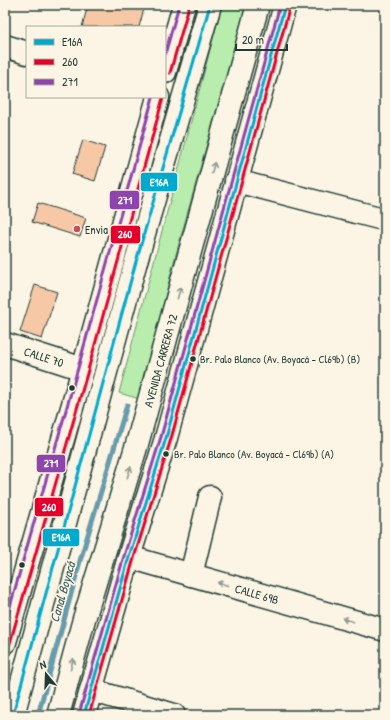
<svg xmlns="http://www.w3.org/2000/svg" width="390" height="720" font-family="'Patrick Hand',sans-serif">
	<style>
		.green { fill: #b8edae; stroke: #6c9571 }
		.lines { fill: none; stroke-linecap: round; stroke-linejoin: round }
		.stream { stroke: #689bab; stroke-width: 5 }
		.building { fill: #f7c8a6; stroke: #1f3d34 }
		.minor-casing { stroke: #1f3d34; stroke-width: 25 }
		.highway-casing { stroke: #1f3d34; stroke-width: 25 }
		.minor { stroke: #fcf5e5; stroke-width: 22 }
		.highway { stroke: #fcf5e5; stroke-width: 22 }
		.bus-1-casing { stroke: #fcf5e5; stroke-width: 6 }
		.bus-2-casing { stroke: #fcf5e5; stroke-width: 6 }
		.bus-3-casing { stroke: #fcf5e5; stroke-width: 6 }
		.bus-1 { stroke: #00a9ce; stroke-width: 3 }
		.bus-2 { stroke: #e4002b; stroke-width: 3 }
		.bus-3 { stroke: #8e44ad; stroke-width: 3 }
		.oneway { stroke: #8e998c }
		.poi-dot { fill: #d1495b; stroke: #fcf5e5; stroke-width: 1.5 }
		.bus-dot { fill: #1f3d34; stroke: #fcf5e5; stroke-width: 1.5 }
		.labels { text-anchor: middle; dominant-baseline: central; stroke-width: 3.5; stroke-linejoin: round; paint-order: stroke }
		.bus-label { font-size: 11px; fill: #1f3d34; stroke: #fcf5e5; text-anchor: start }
		.poi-label { font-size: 12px; fill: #1f3d34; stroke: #fcf5e5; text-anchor: start }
		.street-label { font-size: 12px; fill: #1f3d34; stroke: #fcf5e5 }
		.water-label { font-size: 13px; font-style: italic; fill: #375c5c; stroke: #fcf5e5 }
		.line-badge { stroke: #fcf5e5; stroke-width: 1.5 }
		.badge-label { font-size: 11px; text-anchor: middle; font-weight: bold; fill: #fff }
	</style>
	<rect width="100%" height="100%" fill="#fcf5e5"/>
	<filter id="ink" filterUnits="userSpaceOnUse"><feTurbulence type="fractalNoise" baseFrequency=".025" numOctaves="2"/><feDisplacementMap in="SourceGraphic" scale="8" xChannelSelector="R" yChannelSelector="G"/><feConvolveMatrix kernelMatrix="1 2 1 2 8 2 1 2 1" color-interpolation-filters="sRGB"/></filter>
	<g filter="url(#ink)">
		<polygon class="green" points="222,5 246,5 174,261 140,399 119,393"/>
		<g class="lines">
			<polyline class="stream" points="38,715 80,561 127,405"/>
		</g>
		<g class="building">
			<polygon points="88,5 145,5 139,27 82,27"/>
			<polygon points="83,140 105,147 95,181 72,174"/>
			<polygon points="38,203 86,218 80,237 32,222"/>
			<polygon points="35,285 57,292 42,339 20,332"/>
		</g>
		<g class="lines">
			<defs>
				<g id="minor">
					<polyline points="5,46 27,53"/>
					<polyline points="236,181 379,218"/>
					<path id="s1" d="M5 344 83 369"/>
					<path id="s2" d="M129 557 385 630"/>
					<polyline points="191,575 210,497"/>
					<polyline points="91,690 174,715"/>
				</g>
				<g id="highway">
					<polyline points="165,72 184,5"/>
					<polyline points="5,642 83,369 158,97"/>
					<polyline points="13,715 135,265 210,5"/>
					<path id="s3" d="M58 715 84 619 137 444 258 5"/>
					<polyline points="84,715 129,557 166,438 285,5"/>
				</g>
			</defs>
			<use href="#minor" class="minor-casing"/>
			<use href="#highway" class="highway-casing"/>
			<use href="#minor" class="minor"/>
			<use href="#highway" class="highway"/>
			<defs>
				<g id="bus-1">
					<polyline points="13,715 135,265 210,5"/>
					<polyline points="84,715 129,557 166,438 285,5"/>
				</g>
				<g id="bus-2">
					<polyline points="170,73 189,6"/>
					<polyline points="10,643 88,370 163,98"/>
					<polyline points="89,715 134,558 171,439 290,6"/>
				</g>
				<g id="bus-3">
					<polyline points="165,54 179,5"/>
					<polyline points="5,624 78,368 153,97"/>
					<polyline points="79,714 124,556 161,437 280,5"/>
				</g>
			</defs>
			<use href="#bus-1" class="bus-1-casing"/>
			<use href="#bus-2" class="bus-2-casing"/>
			<use href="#bus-3" class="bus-3-casing"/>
			<use href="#bus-1" class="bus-1"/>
			<use href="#bus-2" class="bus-2"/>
			<use href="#bus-3" class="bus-3"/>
		</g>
		<defs><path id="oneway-shaft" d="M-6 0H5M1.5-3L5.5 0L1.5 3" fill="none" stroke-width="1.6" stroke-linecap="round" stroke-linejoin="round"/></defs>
		<g class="oneway">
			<use href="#oneway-shaft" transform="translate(213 168) rotate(-75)"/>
			<use href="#oneway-shaft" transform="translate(179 293) rotate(-74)"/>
			<use href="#oneway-shaft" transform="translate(129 472) rotate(-73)"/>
			<use href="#oneway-shaft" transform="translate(223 584) rotate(-164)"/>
			<use href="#oneway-shaft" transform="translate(348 620) rotate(-164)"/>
			<use href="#oneway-shaft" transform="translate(72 664) rotate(-75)"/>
		</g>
	</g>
	<circle class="poi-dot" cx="77" cy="229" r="4"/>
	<g class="bus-dot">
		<circle cx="193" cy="359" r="3.5"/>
		<circle cx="72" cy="388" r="3.5"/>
		<circle cx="166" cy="454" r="3.5"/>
		<circle cx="22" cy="565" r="3.5"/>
	</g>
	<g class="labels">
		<g class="bus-label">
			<text x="200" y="359">Br. Palo Blanco (Av. Boyacá - Cl69b) (B)</text>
			<text x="174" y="454">Br. Palo Blanco (Av. Boyacá - Cl69b) (A)</text>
		</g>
		<g class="poi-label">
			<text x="85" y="229">Envia</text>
		</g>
		<g class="street-label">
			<text stroke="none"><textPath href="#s1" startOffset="41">CALLE 70</textPath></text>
			<text stroke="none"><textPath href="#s3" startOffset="369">AVENIDA CARRERA 72</textPath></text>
			<text stroke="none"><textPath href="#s2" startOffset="133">CALLE 69B</textPath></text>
		</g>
		<g class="water-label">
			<text transform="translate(62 592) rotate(-74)">Canal Boyacá</text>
		</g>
	</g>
	<g class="line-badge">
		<rect x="140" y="172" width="38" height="20" rx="4" fill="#00a9ce"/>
		<rect x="109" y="190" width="31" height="20" rx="4" fill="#8e44ad"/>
		<rect x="110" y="225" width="31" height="19" rx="4" fill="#e4002b"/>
		<rect x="36" y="454" width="30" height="19" rx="4" fill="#8e44ad"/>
		<rect x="34" y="497" width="30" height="20" rx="4" fill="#e4002b"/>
		<rect x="42" y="528" width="38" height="19" rx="4" fill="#00a9ce"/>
	</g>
	<g class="badge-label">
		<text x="159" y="186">E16A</text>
		<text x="125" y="204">271</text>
		<text x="125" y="238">260</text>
		<text x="51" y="467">271</text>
		<text x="49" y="511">260</text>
		<text x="61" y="541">E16A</text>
	</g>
	<rect width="390" height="720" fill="none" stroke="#fcf5e5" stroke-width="20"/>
	<rect x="10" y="10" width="370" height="700" fill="none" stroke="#1f3d34" stroke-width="1.5" filter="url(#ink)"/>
	<rect x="26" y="26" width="140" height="72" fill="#fcf5e5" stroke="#a4ab9e"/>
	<rect x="34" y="39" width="20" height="6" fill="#00a9ce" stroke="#a4ab9e"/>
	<text x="62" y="46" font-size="12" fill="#1f3d34">E16A</text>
	<rect x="34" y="59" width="20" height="6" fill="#e4002b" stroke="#a4ab9e"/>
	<text x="62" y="66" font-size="12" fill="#1f3d34">260</text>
	<rect x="34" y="79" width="20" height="6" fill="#8e44ad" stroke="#a4ab9e"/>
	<text x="62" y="86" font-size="12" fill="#1f3d34">271</text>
	<g transform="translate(46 674) rotate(341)" stroke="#fcf5e5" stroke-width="3" paint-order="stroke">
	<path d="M0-3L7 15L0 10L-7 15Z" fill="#1f3d34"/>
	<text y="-6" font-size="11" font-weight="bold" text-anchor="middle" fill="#1f3d34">N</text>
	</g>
	<path d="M236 44v6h51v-6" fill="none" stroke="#1f3d34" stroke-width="2"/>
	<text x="242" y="44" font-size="12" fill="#1f3d34" stroke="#fcf5e5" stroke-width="3" paint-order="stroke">20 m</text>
</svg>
